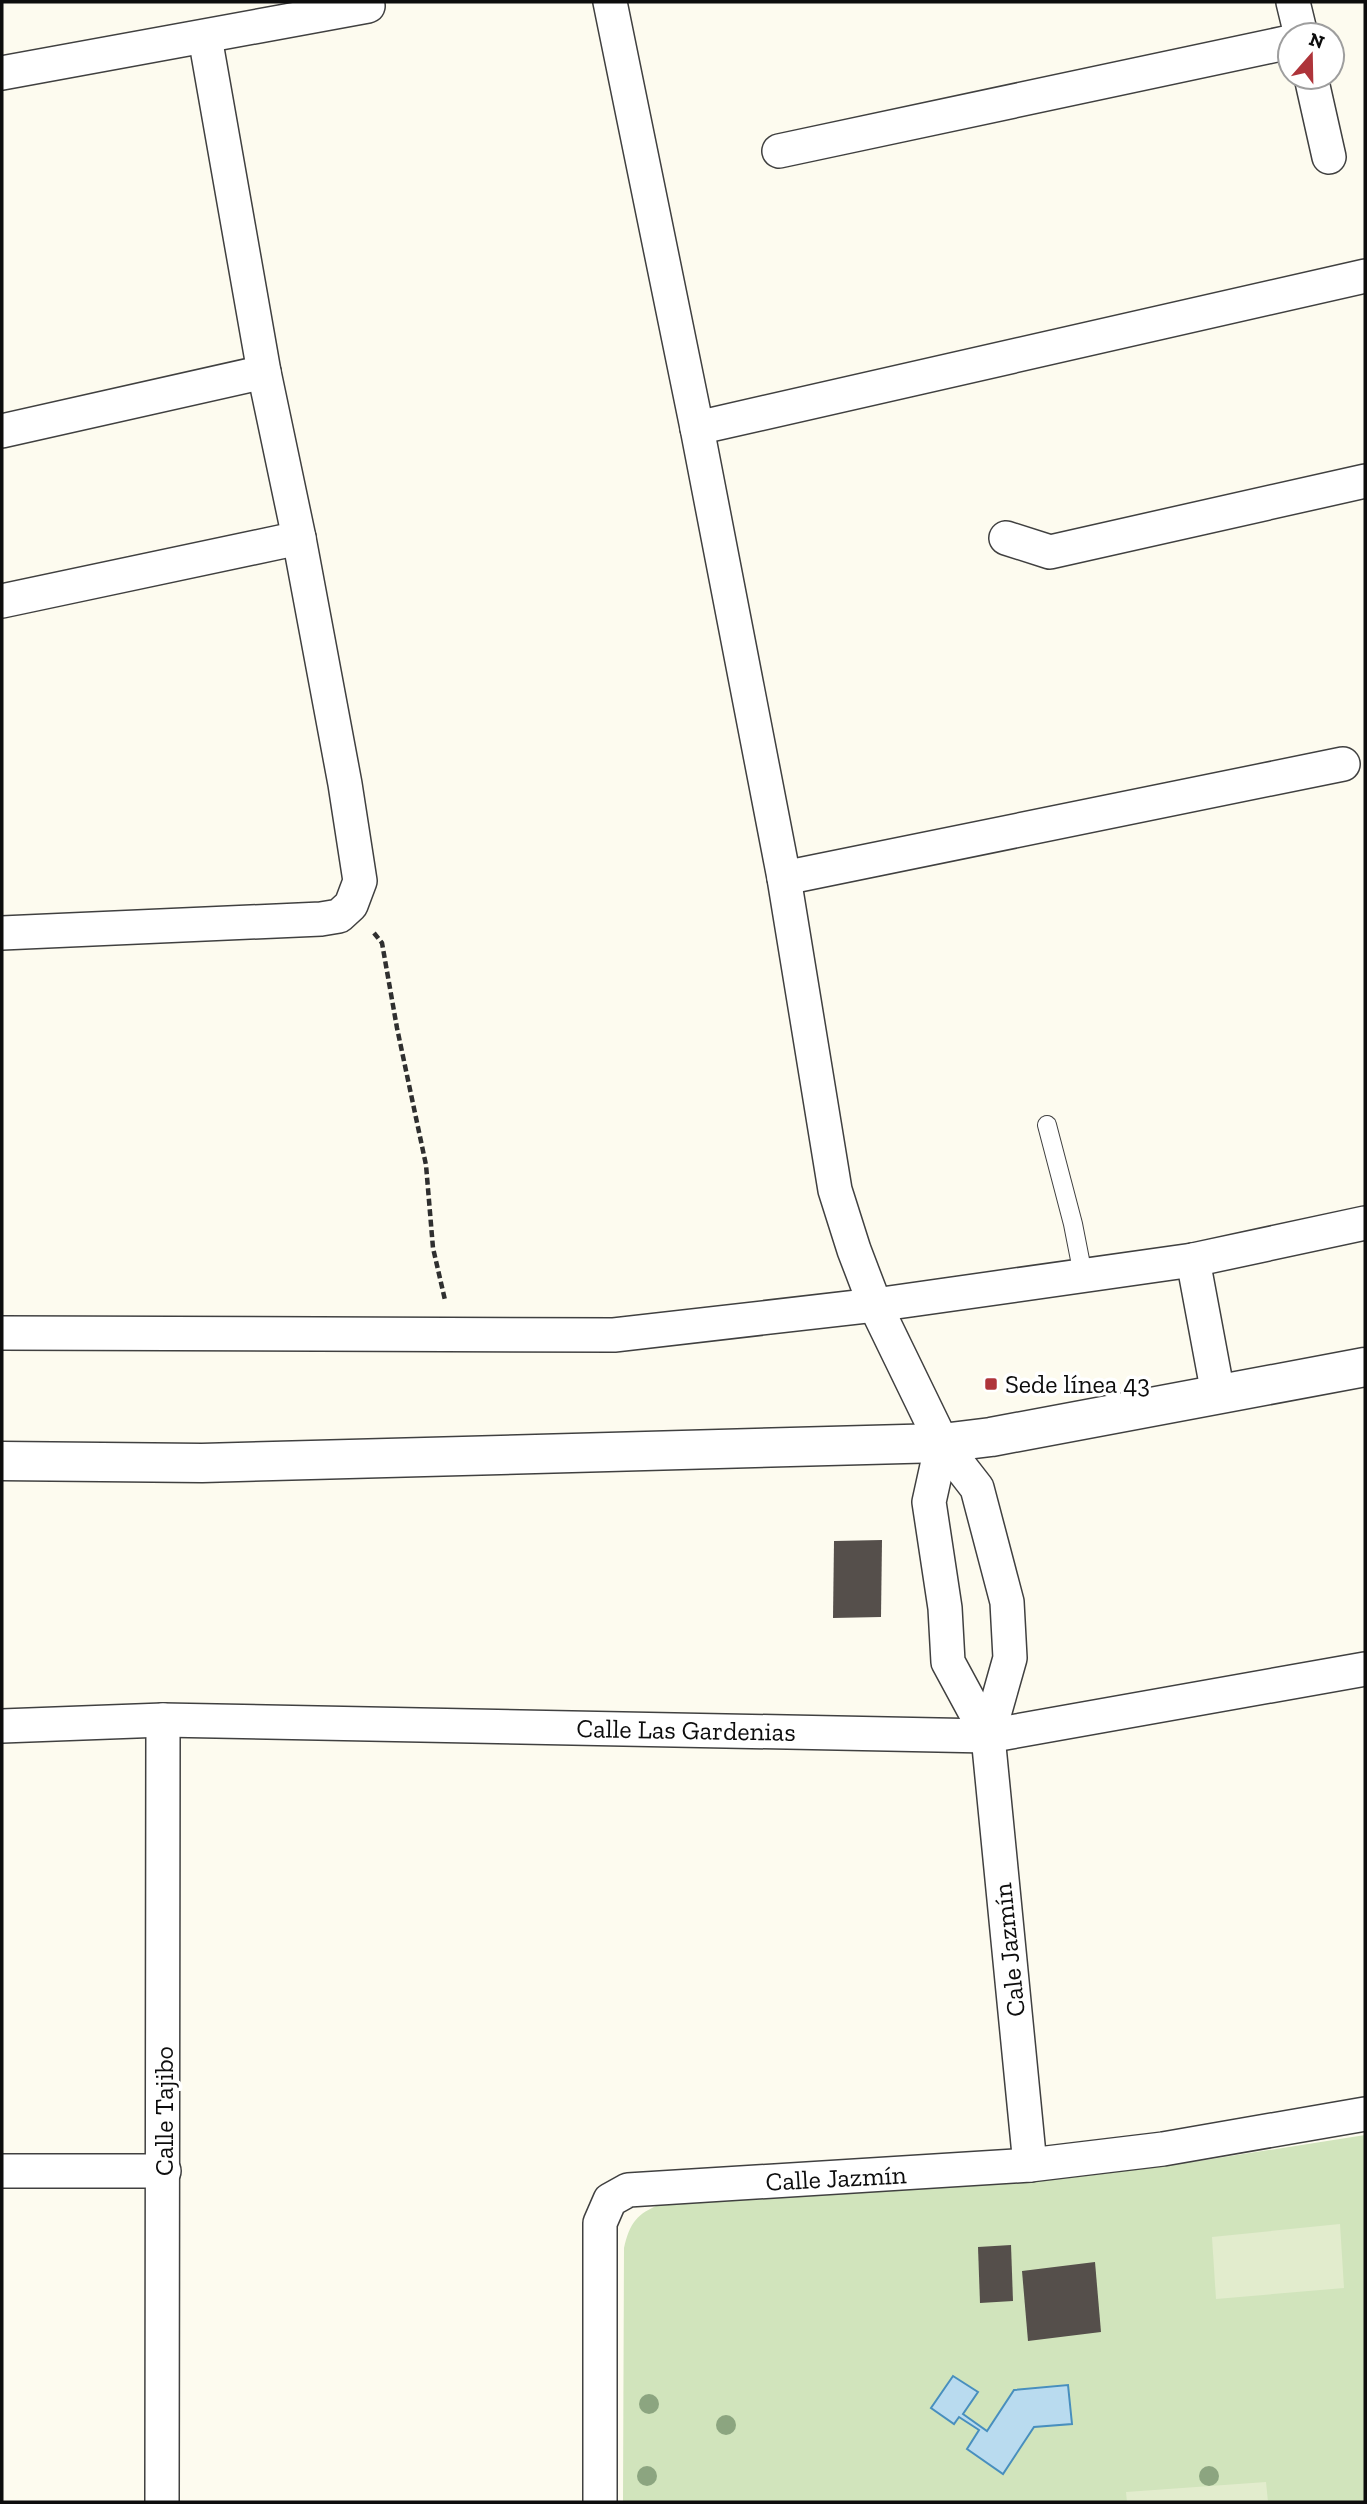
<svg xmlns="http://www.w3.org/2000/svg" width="1367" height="2504" font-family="'Zilla Slab',serif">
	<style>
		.green { fill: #d1e4bc }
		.pitch { fill: #e2eccd }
		.water { fill: #b9dbef; stroke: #488fbe; stroke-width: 2 }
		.building { fill: #554f4b }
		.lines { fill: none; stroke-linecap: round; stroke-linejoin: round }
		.service-casing { stroke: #404040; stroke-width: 20 }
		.minor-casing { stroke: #404040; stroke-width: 36 }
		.tertiary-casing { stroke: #404040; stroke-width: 41 }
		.path { stroke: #2f2f2f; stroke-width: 4.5; stroke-dasharray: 7 3.5; stroke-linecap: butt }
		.service { stroke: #fff; stroke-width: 18 }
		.minor { stroke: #fff; stroke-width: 33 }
		.tertiary { stroke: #fff; stroke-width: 38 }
		.tree { fill: #8ca580 }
		.poi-dot { fill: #ae343a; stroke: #fff; stroke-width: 2.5 }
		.labels { text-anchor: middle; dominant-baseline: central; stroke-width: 7; stroke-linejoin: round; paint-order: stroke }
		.poi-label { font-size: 26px; fill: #0d0d0d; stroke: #fff; text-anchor: start }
		.street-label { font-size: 26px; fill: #0d0d0d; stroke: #fff }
	</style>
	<rect width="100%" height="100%" fill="#fdfbef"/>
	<path class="green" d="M1365 2135V2502H623L624 2248C630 2223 636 2214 661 2204L1004 2184 1199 2161Z"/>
	<g class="pitch">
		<polygon points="1340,2224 1344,2288 1216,2299 1212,2237"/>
		<polygon points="1266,2482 1268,2502 1127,2502 1126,2492"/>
	</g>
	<polygon class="water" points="953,2376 978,2392 963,2414 987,2431 1014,2390 1068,2385 1072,2424 1034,2427 1003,2474 967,2449 979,2430 959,2417 954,2424 931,2408"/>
	<g class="building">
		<polygon points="882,1540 881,1617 833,1618 834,1541"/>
		<polygon points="1011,2245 1013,2301 980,2303 978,2247"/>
		<polygon points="1095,2262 1101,2332 1028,2341 1022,2271"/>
	</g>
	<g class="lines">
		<defs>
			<polyline id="service" points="1047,1125 1073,1224 1083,1275"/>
			<g id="minor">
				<polyline points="610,2 697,428 784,878 835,1190 854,1250 875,1305 942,1443 977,1488 1007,1602 1010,1658 988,1736 1030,2165"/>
				<polyline points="1293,2 1301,35"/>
				<polyline points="2,73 368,6"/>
				<polyline points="1311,77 1329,157"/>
				<polyline points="779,151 1290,42"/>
				<polyline points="697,428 1365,276"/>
				<polyline points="2,431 264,372"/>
				<polyline points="1006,538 1050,552 1365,481"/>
				<polyline points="2,601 299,538"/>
				<polyline points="784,878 1343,764"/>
				<polyline points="2,933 321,919 339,916 351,905 360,881 345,784 299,538 264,372 205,37"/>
				<polyline points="1193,1260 1218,1394"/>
				<polyline points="2,1333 614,1335 875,1305 1193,1260 1365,1223"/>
				<polyline points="942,1443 929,1502 945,1608 948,1662 988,1736"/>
				<polyline points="2,1726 163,1720 988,1736 1365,1669"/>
				<polyline points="2,2171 164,2171"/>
				<polyline points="162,2502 163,1720"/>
				<polyline points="600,2502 600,2223 610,2200 628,2190 1030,2165 1163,2149 1365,2114"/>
			</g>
			<polyline id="tertiary" points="2,1461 202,1463 942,1443 991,1437 1365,1367"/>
		</defs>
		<use href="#service" class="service-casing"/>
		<use href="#minor" class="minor-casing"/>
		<use href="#tertiary" class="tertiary-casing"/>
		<polyline class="path" points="374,933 382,943 397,1028 426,1165 433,1248 445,1300"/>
		<use href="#service" class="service"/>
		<use href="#minor" class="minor"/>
		<use href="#tertiary" class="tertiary"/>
	</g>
	<g class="tree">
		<circle cx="649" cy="2404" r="10"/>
		<circle cx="726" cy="2425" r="10"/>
		<circle cx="647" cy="2476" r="10"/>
		<circle cx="1209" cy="2476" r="10"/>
	</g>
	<rect class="poi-dot" x="984" y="1377" width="14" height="14" rx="3.5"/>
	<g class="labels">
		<g class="poi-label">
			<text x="1005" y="1384">Sede línea 43</text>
		</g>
		<g class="street-label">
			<text transform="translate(686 1730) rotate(1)">Calle Las Gardenias</text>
			<text transform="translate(1009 1950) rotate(-96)">Cale Jazmín</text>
			<text transform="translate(164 2111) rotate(-90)">Calle Tajibo</text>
			<text transform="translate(836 2178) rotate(-3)">Calle Jazmín</text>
		</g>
	</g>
	<rect width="1367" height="2504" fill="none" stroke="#0d0d0d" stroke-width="7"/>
	<g transform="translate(1311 56) rotate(20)"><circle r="33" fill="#ffffff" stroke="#9e9e9e" stroke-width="2"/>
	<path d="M0-5L12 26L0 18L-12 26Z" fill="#ae343a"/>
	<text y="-10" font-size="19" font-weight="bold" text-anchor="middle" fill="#0d0d0d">N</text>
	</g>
</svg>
